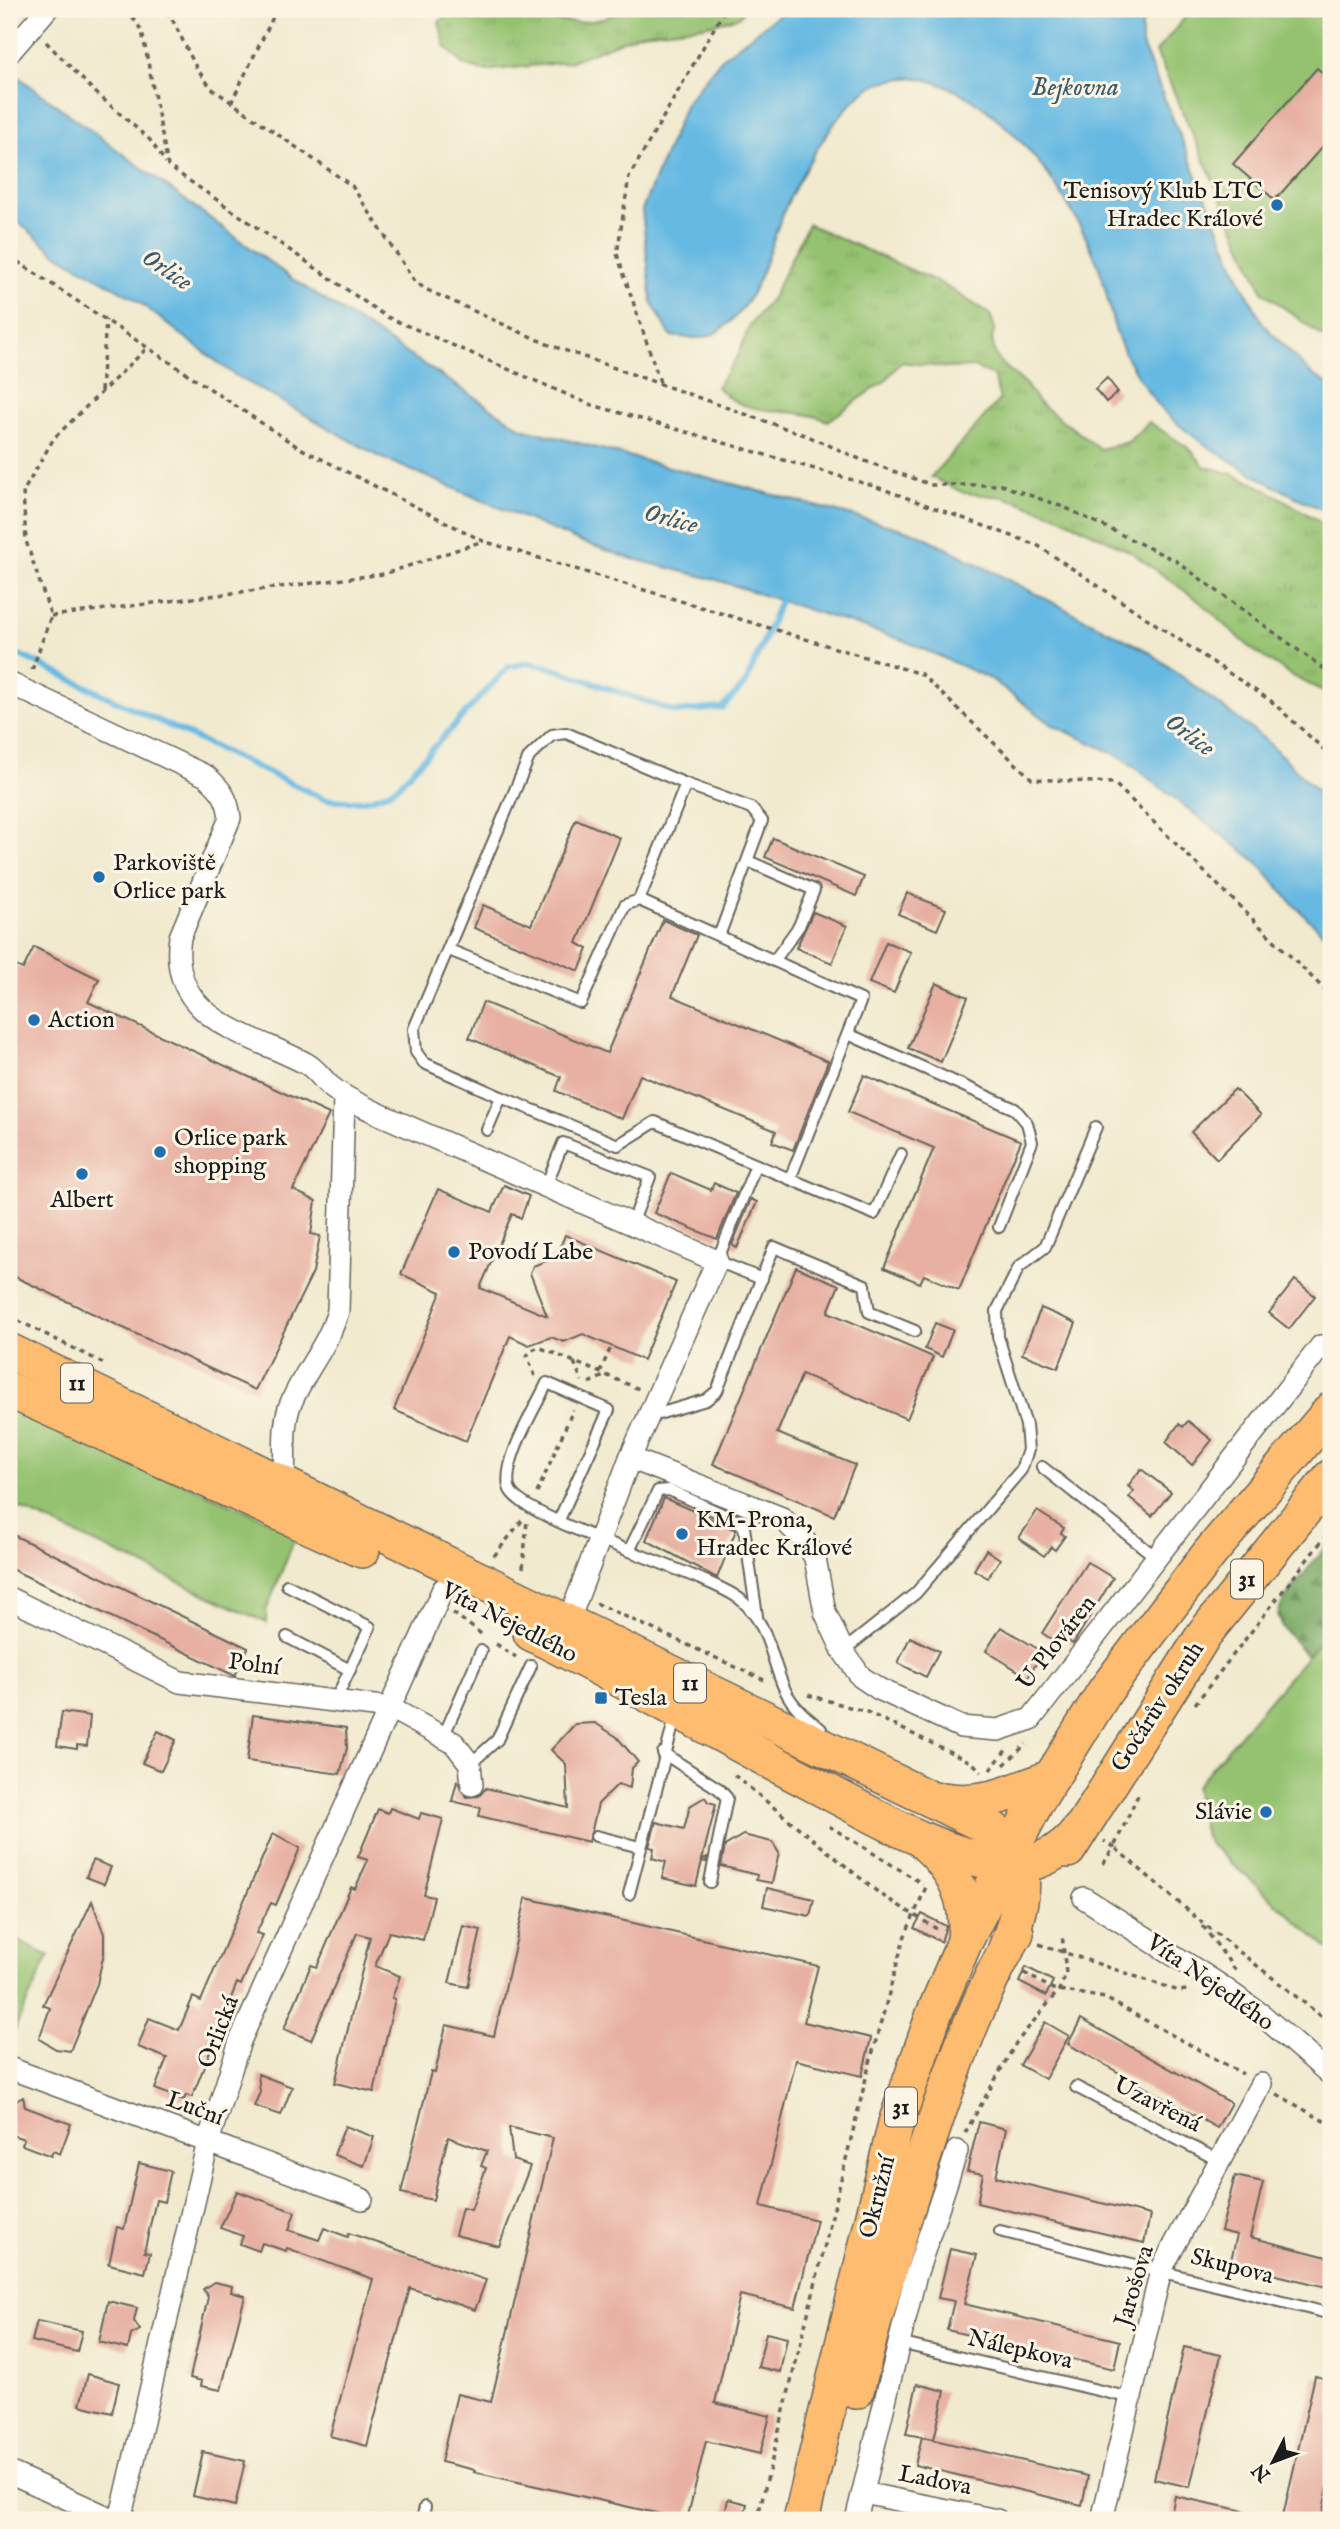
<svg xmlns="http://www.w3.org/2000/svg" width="1340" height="2529" font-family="'IM FELL English',serif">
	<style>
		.grass { fill: url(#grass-tufts); stroke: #586f46; stroke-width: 2 }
		.forest { fill: url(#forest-firs); stroke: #4a623f; stroke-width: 2 }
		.park { fill: #94c270; stroke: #586f46; stroke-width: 2 }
		.water { fill: #66b9e2; stroke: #416a7f; stroke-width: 2 }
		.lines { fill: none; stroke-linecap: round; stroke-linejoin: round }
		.stream { stroke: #66b9e2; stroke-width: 6 }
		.building { fill: #e7b0a2 }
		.lane-casing { stroke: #67645b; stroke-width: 14 }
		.street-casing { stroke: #67645b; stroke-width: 24 }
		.primary-casing { stroke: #67645b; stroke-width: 38 }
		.path { stroke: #67645b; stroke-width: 3.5; stroke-dasharray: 5 5; stroke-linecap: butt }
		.lane { stroke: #fff; stroke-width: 10 }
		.street { stroke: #fff; stroke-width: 21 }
		.primary { stroke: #fdbc70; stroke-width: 35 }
		.poi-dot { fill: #1f6fb2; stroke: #fcf5e5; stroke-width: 2.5 }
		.labels { text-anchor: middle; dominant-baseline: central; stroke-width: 6; stroke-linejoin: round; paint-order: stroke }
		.shield { fill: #fcf5e5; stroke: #5f5d58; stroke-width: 2 }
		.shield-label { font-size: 23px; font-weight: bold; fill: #1c1c1c }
		.poi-label { font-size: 24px; fill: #1c1c1c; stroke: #fcf5e5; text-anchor: start }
		.street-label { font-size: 24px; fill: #1c1c1c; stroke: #fcf5e5 }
		.water-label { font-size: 26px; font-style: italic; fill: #3a5b6b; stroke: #fcf5e5 }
	</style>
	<defs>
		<pattern id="grass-tufts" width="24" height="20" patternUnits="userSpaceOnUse" patternTransform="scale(1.75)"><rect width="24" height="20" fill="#94c270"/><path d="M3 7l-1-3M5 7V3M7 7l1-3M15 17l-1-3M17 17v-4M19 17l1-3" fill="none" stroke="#7fa660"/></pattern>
		<pattern id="forest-firs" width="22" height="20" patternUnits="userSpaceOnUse" patternTransform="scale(1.75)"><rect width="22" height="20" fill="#77a862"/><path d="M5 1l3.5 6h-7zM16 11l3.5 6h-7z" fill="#618850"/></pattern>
	</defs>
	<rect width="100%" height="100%" fill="#fcf5e5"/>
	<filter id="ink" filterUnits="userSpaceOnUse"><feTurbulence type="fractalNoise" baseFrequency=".0143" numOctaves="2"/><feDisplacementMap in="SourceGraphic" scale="14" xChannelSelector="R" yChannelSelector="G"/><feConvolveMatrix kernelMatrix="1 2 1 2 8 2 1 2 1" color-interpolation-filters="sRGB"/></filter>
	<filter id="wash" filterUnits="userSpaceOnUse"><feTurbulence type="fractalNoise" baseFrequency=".00686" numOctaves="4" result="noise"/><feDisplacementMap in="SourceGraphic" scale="28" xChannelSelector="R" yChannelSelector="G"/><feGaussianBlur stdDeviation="1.57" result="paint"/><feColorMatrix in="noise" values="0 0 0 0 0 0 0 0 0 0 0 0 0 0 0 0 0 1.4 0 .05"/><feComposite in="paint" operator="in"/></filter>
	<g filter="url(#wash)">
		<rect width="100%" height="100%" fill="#f1eacf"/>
		<g class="grass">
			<path d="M475 9C516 12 588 37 621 9H745L739 17 705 26 641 33 569 62 483 71 464 65 445 46 439 22 451 12Z"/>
			<path d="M808 224 940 283 990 314 995 329 992 338 995 354 999 361 1026 385 1038 402 1100 449 1128 442 1149 422 1190 449 1205 467C1250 474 1293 506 1331 529V695L1292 676 1253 650 1200 602 1131 552 1056 515 1004 497 964 493 931 477 1000 399 993 376 975 367 950 368 901 362 885 381 828 421C790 404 747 421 717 387L738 355 750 325 772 298Z"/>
		</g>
		<polygon class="forest" points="1331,1540 1331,1628 1307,1656 1283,1628 1278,1614 1284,1599"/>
		<g class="park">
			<polygon points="1192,9 1319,9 1331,16 1331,343 1263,292 1156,52"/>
			<polygon points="9,1406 297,1533 266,1611 267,1623 9,1503"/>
			<polygon points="1331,1628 1331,1952 1210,1844 1205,1837 1195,1787"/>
			<polygon points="9,1936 49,1956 11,2037 9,2036"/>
		</g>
		<g class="water">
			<path d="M786 9H1154L1142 24V45L1243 286 1264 325 1309 372 1331 386V513C1285 494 1184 440 1154 400 1140 381 1126 359 1118 337 1109 314 1107 288 1098 265 1070 193 1000 92 918 78 909 76 896 80 887 81 847 87 804 169 787 204 767 247 762 303 717 332 704 341 686 338 671 336L652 303 642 210 687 101 722 58Z"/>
			<polygon points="9,70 291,278 522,428 917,533 1148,651 1267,741 1331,805 1331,941 1293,904 1257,862 1120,756 1054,726 991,679 905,641 717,580 629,558 576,540 380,457 233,374 135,299 55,253 9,214"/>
		</g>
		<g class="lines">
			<path class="stream" d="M9 650 324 799C353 803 373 803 398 786L508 667 528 663 549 667 675 712 722 708 746 683 783 594"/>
		</g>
		<g id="blocks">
			<g class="building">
				<polygon points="1317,68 1331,81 1331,137 1275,200 1233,164"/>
				<polygon points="1107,378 1118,392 1106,402 1095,389"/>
				<polygon points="576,819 620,838 577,943 588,949 579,971 474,928 483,905 531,925"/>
				<polygon points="773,838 864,877 856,896 765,857"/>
				<polygon points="907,893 946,909 937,930 898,914"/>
				<polygon points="813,912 847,926 832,963 796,948"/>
				<polygon points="663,920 697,935 672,996 828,1061 793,1150 772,1142 776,1131 640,1075 622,1119 556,1091 561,1077 469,1038 483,1002 607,1053"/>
				<polygon points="886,942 911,952 894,993 869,983"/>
				<polygon points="34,947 99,979 88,1002 329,1114 293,1190 316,1201 311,1234 320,1236 313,1272 255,1390 9,1274 9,963 23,969"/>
				<polygon points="936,983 968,997 941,1062 908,1048"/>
				<polygon points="864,1075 1021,1141 959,1290 924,1275 920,1283 884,1268 934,1148 848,1112"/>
				<polygon points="1235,1089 1261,1115 1217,1159 1191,1132"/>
				<polygon points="671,1173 711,1190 714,1183 736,1193 717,1239 654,1213"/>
				<polygon points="504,1185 529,1196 521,1218 512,1214 480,1288 547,1316 530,1273 533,1266 556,1257 565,1235 676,1282 643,1360 583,1334 564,1342 551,1337 529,1345 510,1336 466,1441 394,1410 441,1292 401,1274 438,1189 492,1212"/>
				<polygon points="751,1199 757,1202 737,1248 732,1245"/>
				<polygon points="796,1267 839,1285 828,1312 933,1357 907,1419 802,1374 777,1433 855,1465 834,1516 713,1464"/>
				<polygon points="1295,1280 1315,1296 1289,1329 1269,1313"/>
				<polygon points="1041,1308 1076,1323 1058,1368 1022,1354"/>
				<polygon points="935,1323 953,1330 942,1357 925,1349"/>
				<polygon points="1188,1421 1212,1440 1192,1465 1166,1442 1179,1424 1183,1427"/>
				<polygon points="1141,1469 1171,1492 1152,1516 1129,1497 1134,1491 1128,1486"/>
				<polygon points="664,1498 736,1530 717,1578 646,1540"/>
				<polygon points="1037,1511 1064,1528 1061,1533 1065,1536 1055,1550 1051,1547 1044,1556 1019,1538"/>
				<polygon points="9,1533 248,1648 235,1676 9,1568"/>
				<polygon points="986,1550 1000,1559 988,1578 974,1570"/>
				<polygon points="1087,1562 1113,1578 1073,1644 1060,1636 1056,1642 1042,1633"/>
				<polygon points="1001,1627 1043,1652 1028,1677 986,1651"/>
				<polygon points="910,1637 939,1651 926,1677 898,1663"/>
				<polygon points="62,1712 90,1716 87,1746 77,1745 77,1749 57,1746"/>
				<polygon points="253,1715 346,1728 347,1748 340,1774 247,1761"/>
				<polygon points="595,1723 617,1737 638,1762 632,1768 630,1788 618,1784 598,1804 589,1842 479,1816 481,1808 452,1801 457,1781 467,1797 479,1796 486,1788 568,1808 566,1764 551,1750 575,1724"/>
				<polygon points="158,1731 176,1740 161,1771 142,1763"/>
				<polygon points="705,1797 708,1802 716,1804 702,1860 707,1857 706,1862 702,1861 696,1886 662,1878 666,1862 652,1858 654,1848 649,1847 656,1822 684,1829 690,1806"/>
				<polygon points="390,1808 419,1819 421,1813 443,1819 424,1895 434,1897 423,1940 389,1932 375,1966 400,1976 392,1998 395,1999 374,2092 335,2083 370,1937 357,1933 311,2040 284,2029 311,1965 317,1967 351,1887 355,1889 368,1860 358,1857 378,1809 388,1813"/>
				<polygon points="273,1833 300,1848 276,1905 271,1903 256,1933 263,1935 241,1985 237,1983 192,2097 186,2095 184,2100 155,2089 167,2058 138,2047 149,2018 179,2030 193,1997 201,2001"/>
				<polygon points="743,1835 772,1842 779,1853 772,1883 756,1880 757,1875 721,1866 725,1846"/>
				<polygon points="93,1860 111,1867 104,1884 86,1877"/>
				<polygon points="767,1888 814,1899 810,1916 763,1906"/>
				<polygon points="526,1898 818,1966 804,2022 871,2038 862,2076 796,2060 761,2206 817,2220 795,2308 740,2295 715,2403 770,2416 760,2454 706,2441 687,2520 474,2472 475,2470 441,2462 457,2394 491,2402 553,2138 509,2127 513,2160 530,2166 499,2246 455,2235 462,2208 471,2210 486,2168 481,2166 487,2151 448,2137 433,2200 401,2193 431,2072 435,2073 446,2025 494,2036"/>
				<polygon points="92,1901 104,1934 104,1953 97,1984 70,2051 56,2049 39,2039 50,2008 43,2005"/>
				<polygon points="922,1914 946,1926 941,1942 914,1928"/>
				<polygon points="463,1926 481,1930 468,1987 449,1983"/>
				<polygon points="1026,1967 1053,1981 1046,1996 1019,1982"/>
				<polygon points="1081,2019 1231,2103 1217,2128 1068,2044"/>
				<polygon points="1045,2022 1069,2036 1045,2079 1020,2065"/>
				<polygon points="258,2074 292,2087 281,2115 254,2106 260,2092"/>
				<polygon points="23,2097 25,2107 71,2124 60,2154 53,2151 51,2156 22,2145 24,2139 9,2134 9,2105"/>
				<polygon points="979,2122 1006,2129 996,2177 1150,2215 1144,2243 977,2203 983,2174 967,2171"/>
				<polygon points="345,2126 374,2137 364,2166 334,2155"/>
				<polygon points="139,2163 171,2171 164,2202 156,2200 144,2252 150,2253 145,2273 109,2264 117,2227 124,2229"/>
				<polygon points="1235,2176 1263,2182 1250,2237 1331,2258 1331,2288 1230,2264 1237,2235 1221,2231"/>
				<polygon points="237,2191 295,2212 289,2230 319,2240 324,2228 348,2237 349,2233 486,2280 475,2310 410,2288 367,2446 330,2436 373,2279 287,2248 286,2251 262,2243 259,2251 240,2244 243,2236 220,2228"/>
				<polygon points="950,2249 977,2255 964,2304 1120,2341 1114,2369 947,2330 954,2301 938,2298"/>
				<polygon points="214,2282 232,2286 231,2292 245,2296 221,2390 201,2386 202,2381 190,2378 208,2297 203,2289"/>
				<polygon points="108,2301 137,2308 134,2321 140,2330 131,2335 128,2349 99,2342"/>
				<polygon points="37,2321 82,2331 77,2352 32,2341"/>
				<polygon points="766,2333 787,2338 780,2372 758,2367"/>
				<polygon points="1184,2347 1221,2355 1190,2487 1154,2479"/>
				<polygon points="88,2374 119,2383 112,2413 80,2405"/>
				<polygon points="1315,2376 1331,2380 1331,2472 1321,2520 1282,2520"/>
				<polygon points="917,2384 945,2391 934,2439 906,2434"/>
				<polygon points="922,2437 1088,2476 1082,2505 915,2465"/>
				<polygon points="203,2452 245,2461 235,2506 193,2496"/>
				<polygon points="1175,2496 1253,2513 1252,2520 1170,2520"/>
				<polygon points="728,2499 747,2504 743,2520 724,2520"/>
			</g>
		</g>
	</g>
	<g filter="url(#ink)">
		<use href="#blocks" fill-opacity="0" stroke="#67645b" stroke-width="2"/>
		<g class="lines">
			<defs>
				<g id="lane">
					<polyline points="686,784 751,808 762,821 719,936"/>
					<polyline points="748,861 814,890 799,926 774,961"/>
					<polyline points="449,950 581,1003 625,905 639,900 861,1000 790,1179 655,1122 618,1145 501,1097 487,1130"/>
					<polyline points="848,1034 1015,1109 1027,1123 1032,1142 999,1227"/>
					<polyline points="501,1097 424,1063 416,1052 414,1029 529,757 552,735 566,733 686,784 639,900"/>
					<polyline points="756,1165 717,1261 762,1279"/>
					<polyline points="790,1179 874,1214 901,1154"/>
					<polyline points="546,1186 563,1143 650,1177 632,1224"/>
					<polyline points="648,1417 706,1400 717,1391 774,1247 865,1285 869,1312 915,1331"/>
					<polyline points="1042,1467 1157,1558"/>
					<path d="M559 1520 609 1410 547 1383C535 1409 503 1459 509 1487 515 1519 709 1573 741 1600 770 1625 770 1658 785 1690 793 1707 807 1718 821 1729"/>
					<polyline points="629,1551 658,1491 669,1490 738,1521 744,1527 757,1616"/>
					<polyline points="287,1585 370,1627 335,1701"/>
					<polyline points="287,1637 350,1670"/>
					<polyline points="843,1651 916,1593 1021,1470 1028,1450 1026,1425 998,1337 997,1311 1019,1267 1045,1247 1096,1127"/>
					<polyline points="444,1735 481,1651"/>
					<polyline points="663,1753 719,1789 727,1798 710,1882"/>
					<polyline points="470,1764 497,1740 531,1666"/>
					<polyline points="596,1836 640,1847"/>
					<polyline points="629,1894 676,1714"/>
					<polyline points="1076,2087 1218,2160"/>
					<polyline points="1000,2231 1331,2314"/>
					<polyline points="899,2343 1131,2398"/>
					<polyline points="422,2520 425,2507"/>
				</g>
				<g id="street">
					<polyline points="9,53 47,9"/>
					<path d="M9 683 206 776C221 789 228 798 230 818L180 937C167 1021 250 1033 307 1064 316 1069 322 1079 330 1086 344 1098 361 1105 377 1113L717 1261 630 1458 567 1625"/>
					<polyline points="630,1458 782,1518 805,1541 815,1558 825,1612 843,1651 861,1677 879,1689 961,1727 998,1730 1031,1719 1321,1346"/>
					<path d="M283 1484C287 1458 281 1433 289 1408 302 1373 328 1347 338 1311L344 1097"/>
					<polyline points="9,1598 180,1682 390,1708 454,1743 470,1764 472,1785"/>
					<polyline points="1084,1898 1217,1983 1262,2015 1331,2075"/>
					<polyline points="9,2068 362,2199"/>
					<polyline points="9,2472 114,2520"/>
					<polyline points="863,2493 997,2520"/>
					<polyline points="120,2520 208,2142 240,2041 443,1589"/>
					<polyline points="856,2520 915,2278 957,2151"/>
					<polyline points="1102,2520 1161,2270 1261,2084"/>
				</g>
				<g id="primary">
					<path d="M9 1351 994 1830C1038 1860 1020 1911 1005 1951"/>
					<polyline points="9,1390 362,1550"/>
					<path d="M531 1633C628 1681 722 1736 817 1786 877 1817 935 1853 1002 1864 1033 1869 1062 1853 1080 1829"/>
					<path d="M943 1800C984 1807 1015 1791 1052 1777"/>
					<path d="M924 1842C955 1870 970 1899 965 1940"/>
					<polyline points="1068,1850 1205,1633 1331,1477"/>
					<path d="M856 2391C878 2300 906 2208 936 2119 958 2055 981 1991 1016 1933"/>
					<polyline points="801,2520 896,2123 934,2014 964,1943 1035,1804 1105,1691 1210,1553 1331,1410"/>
				</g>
			</defs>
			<use href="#lane" class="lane-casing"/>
			<use href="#street" class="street-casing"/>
			<use href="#primary" class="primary-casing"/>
			<g class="path">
				<polyline points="127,9 142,31 168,166 385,316 589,404 877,487 1037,545 1271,701 1331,756"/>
				<polyline points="156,9 170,15 196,67 211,88 352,186 414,280 425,289 547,344 810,437 862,460 932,485 1001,485 1066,508 1176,561 1331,674"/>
				<polyline points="46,42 95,92 150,140 166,163"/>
				<polyline points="231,103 277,9"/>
				<polyline points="9,256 298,447 483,541 921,674 1032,779 1114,783 1331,996"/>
				<polyline points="660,382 617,254 629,177 725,9"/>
				<polyline points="101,391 106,320"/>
				<polyline points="51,616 384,574 483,541"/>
				<polyline points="32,670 51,616 26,541 23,492 54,438 147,348"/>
				<polyline points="9,1316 107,1365"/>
				<polyline points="574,1362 582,1381"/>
				<polyline points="600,1372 611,1347"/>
				<polyline points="535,1376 527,1356 530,1351 539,1347 639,1389"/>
				<polyline points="589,1383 606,1375"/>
				<polyline points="537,1493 573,1410"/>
				<polyline points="494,1556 524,1518"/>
				<polyline points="523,1568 527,1521"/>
				<polyline points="596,1603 764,1680"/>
				<polyline points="453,1613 484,1636"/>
				<polyline points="496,1644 516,1657"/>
				<polyline points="808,1695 867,1712 973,1763 981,1772"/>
				<polyline points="1195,1704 1331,1529"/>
				<polyline points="1004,1765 1026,1744"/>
				<polyline points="990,1770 1007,1749"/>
				<polyline points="734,1775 880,1894 940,1931"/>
				<polyline points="1138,1795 1114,1847 1198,1919 1331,2024"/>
				<polyline points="829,1826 923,1884"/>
				<polyline points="1103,1864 1114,1847 1104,1841"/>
				<polyline points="1203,1926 1236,1971"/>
				<polyline points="1039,1944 1179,1991 1187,1990"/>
				<polyline points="1024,1973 1053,1989 1105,1998 1243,2074"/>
				<polyline points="1277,2094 1331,2125"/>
				<polyline points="965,2133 1016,2043 1059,1990 1066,1974 1062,1934"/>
				<polyline points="757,2520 869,2066 904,1938 926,1887"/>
			</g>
			<use href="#lane" class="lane"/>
			<use href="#street" class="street"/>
			<use href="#primary" class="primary"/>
		</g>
	</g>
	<g class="poi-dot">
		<circle cx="1277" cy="205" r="7"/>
		<circle cx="99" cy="877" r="7"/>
		<circle cx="34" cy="1020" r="7"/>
		<circle cx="160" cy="1152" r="7"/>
		<circle cx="82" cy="1174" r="7"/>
		<circle cx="454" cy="1252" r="7"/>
		<circle cx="682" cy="1534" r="7"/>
		<rect x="594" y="1691" width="14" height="14" rx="3.5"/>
		<circle cx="1266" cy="1812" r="7"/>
	</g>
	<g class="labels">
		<g class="shield">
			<rect x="61" y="1363.5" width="32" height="39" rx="5"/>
			<rect x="1231" y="1559.5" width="32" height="39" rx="5"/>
			<rect x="674" y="1663.5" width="32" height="39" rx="5"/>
			<rect x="885" y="2087.5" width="32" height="39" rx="5"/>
		</g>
		<g class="shield-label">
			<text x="77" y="1383">11</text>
			<text x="1247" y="1579">31</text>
			<text x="690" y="1683">11</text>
			<text x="901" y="2107">31</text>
		</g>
		<g class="poi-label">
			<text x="1263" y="191" text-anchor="end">Tenisový Klub LTC<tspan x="1263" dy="28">Hradec Králové</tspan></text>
			<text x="113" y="863">Parkoviště<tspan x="113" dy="28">Orlice park</tspan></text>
			<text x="48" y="1020">Action</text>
			<text x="174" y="1138">Orlice park<tspan x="174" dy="28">shopping</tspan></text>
			<text x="82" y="1200" text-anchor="middle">Albert</text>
			<text x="468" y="1252">Povodí Labe</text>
			<text x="696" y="1520">KM-Prona,<tspan x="696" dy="28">Hradec Králové</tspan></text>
			<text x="615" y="1698">Tesla</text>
			<text x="1252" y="1812" text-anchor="end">Slávie</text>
		</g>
		<g class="street-label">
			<text transform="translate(509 1623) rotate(27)">Víta Nejedlého</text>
			<text transform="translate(1057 1643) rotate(-52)">U Plováren</text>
			<text transform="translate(254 1665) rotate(7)">Polní</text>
			<text transform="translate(1158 1707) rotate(-57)">Gočárův okruh</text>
			<text transform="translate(1210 1983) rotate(35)">Víta Nejedlého</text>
			<text transform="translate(219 2032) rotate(-69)">Orlická</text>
			<text transform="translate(1157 2105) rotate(27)">Uzavřená</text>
			<text transform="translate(195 2109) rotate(20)">Luční</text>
			<text transform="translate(878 2197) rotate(-76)">Okružní</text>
			<text transform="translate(1232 2267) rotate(14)">Skupova</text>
			<text transform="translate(1135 2286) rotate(-73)">Jarošova</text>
			<text transform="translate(1020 2350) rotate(13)">Nálepkova</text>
			<text transform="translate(935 2481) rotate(11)">Ladova</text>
		</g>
		<g class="water-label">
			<text x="1075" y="87">Bejkovna</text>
			<text transform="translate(167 270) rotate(34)">Orlice</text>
			<text transform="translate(671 519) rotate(15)">Orlice</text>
			<text transform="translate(1190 735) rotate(37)">Orlice</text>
		</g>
	</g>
	<rect width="1340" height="2529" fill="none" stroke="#fcf5e5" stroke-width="35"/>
	<g transform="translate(1273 2462) rotate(228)" stroke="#fcf5e5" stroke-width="5" paint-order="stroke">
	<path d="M0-5L12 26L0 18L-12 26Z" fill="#1c1c1c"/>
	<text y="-10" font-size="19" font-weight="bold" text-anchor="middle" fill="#1c1c1c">N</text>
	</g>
</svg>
